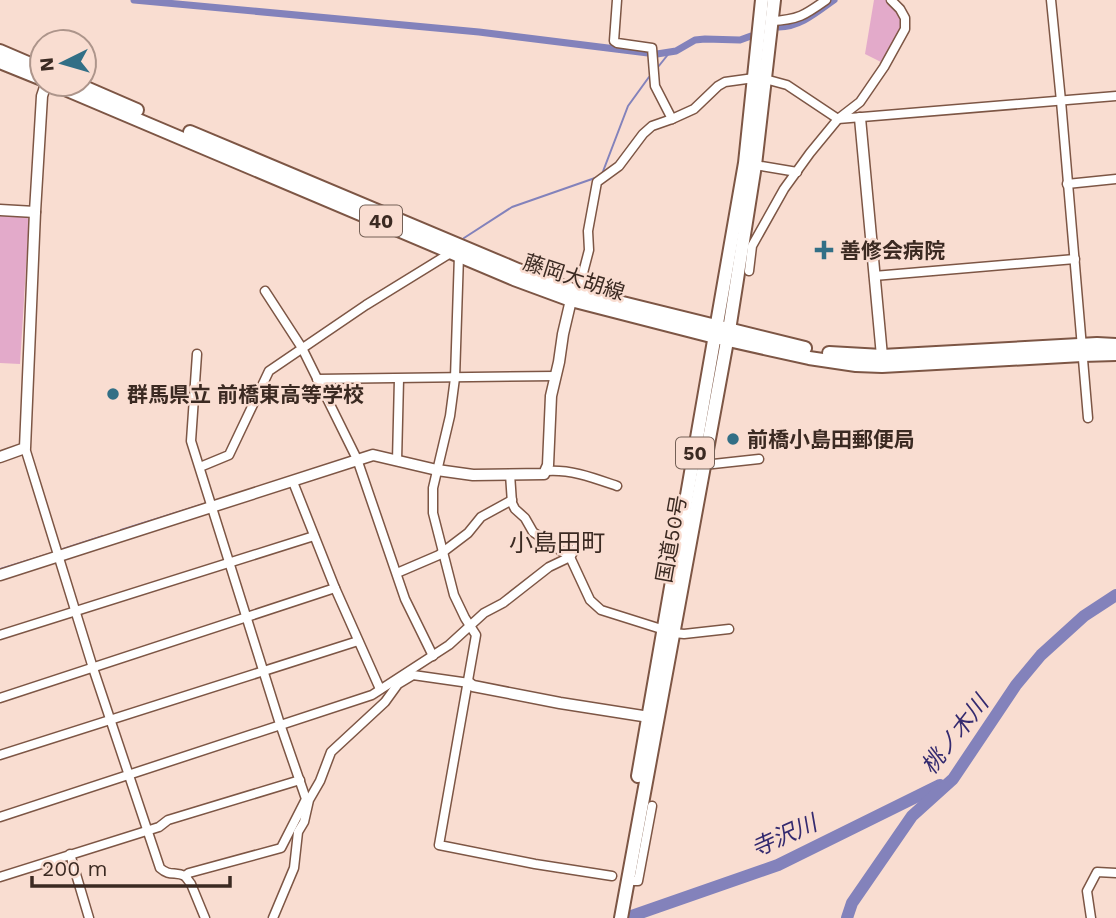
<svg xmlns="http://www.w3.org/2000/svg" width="1116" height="918" font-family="'Work Sans','Noto Sans JP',sans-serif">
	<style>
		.green { fill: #e3aaca }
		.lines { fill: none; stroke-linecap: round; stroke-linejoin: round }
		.stream { stroke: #8382bb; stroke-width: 2 }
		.canal { stroke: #8382bb; stroke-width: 7 }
		.river { stroke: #8382bb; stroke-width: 12 }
		.minor-casing { stroke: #7d5645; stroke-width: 11 }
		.tertiary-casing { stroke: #7d5645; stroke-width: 13 }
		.primary-casing { stroke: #7d5645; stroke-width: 16 }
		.trunk-casing { stroke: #7d5645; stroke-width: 16 }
		.minor { stroke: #fff; stroke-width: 8 }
		.tertiary { stroke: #fff; stroke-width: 10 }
		.primary { stroke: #fff; stroke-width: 12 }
		.trunk { stroke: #fff; stroke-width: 12 }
		.poi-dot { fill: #326f86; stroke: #f9ddd1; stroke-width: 2.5 }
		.labels { text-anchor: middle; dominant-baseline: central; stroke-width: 5; stroke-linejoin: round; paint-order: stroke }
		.shield { fill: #f9ddd1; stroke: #746056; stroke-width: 2 }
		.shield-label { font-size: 19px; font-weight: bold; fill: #3b2a22 }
		.poi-label { font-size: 21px; font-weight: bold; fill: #3b2a22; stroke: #f9ddd1; text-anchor: start }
		.street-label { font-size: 21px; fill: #3b2a22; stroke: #f9ddd1 }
		.water-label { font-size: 23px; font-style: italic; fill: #342a6f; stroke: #f9ddd1 }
		.quarter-label { font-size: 24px; fill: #3b2a22; stroke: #f9ddd1 }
	</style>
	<rect width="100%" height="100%" fill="#f9ddd1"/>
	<g class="green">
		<polygon points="874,0 888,0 902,17 901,29 883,63 865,54"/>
		<polygon points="0,215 25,217 29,219 20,364 0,363"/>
	</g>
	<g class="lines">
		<g class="stream">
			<polyline points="658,67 670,52"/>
			<polyline points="602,174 628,106 649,77"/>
			<polyline points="464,238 512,207 595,178"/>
			<polyline points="277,361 296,348"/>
			<polyline points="251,401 266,368"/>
			<polyline points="121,530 207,503"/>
			<polyline points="63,549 103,536"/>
			<polyline points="0,569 52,553"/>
		</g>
		<g class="canal">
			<polyline points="134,0 479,32 648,53"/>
			<path d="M779 27C800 27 817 12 834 0"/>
			<polyline points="657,54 676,51 695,40 705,39 740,40 751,36"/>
		</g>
		<g class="river">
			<polyline points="626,918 778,865 940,785"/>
			<polyline points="847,918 852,903 912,816 953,779 1016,685 1041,655 1084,616 1116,595"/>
		</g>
		<defs>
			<g id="minor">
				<polyline points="617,0 614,41 617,43 652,48 655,86 672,119 694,109 718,86 725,82 754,78 765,79 787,85 838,119 1116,96"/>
				<polyline points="1051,0 1061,101 1088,418"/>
				<path d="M771 21C798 20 805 15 826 0"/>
				<polyline points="755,165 797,172"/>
				<polyline points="1067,184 1116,179"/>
				<polyline points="459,255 455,378 450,416 433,488 433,513 454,595 465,618 476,635 439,845 535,864 612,876"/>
				<polyline points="749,271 752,246 784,189 810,153 838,119 860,102 884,67 905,29 905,18 900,9 891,0"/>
				<polyline points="874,276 1075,259"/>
				<polyline points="265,291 302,348 357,459 405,599 433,656"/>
				<polyline points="578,292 589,250 588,231 597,182 619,166 643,134 652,126 672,119"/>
				<polyline points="317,379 556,376"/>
				<path d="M25 448 93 668 160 868C170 877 175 871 185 876L189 873 281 848 306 799 280 724 191 441 197 354"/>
				<polyline points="397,461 399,379"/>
				<polyline points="704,465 759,459"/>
				<polyline points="200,467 229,455 269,371 366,305 452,252"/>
				<path d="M546 471C571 469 594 478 617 486"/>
				<polyline points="510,474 512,503 515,509 525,518 533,532 570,557 590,600 601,610 674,633 684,634 729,629"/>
				<polyline points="293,482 335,588 380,689"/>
				<polyline points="397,573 439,555 468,533 481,517 512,500"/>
				<polyline points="0,635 314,536"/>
				<polyline points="0,698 335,588"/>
				<polyline points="0,755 358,641"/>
				<polyline points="0,817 372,695 449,645 484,613 503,603 549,567 570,557 580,542"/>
				<polyline points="70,854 89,918"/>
				<polyline points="185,876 191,884 205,918"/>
				<polyline points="0,877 159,827 168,820 300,780"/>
				<polyline points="634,881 638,881 652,806"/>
				<polyline points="273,918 294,868 298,832 304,822 309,800 320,781 331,752 385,702 398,684 413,675 469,683"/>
				<polyline points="1091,918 1087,891 1097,872 1116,873"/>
			</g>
			<g id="tertiary">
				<polyline points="860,118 882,356"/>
				<polyline points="0,210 35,212"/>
				<polyline points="0,457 25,448 35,212 42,96 46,84"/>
				<polyline points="0,575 373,455 437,470 473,475 544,474 548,465 551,396 559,362 563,334 571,300 575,295"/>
				<polyline points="469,683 473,686 560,703 649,717"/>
			</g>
			<g id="primary">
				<polyline points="0,51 42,69"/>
				<polyline points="0,62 42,79"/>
				<polyline points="53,84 514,279 571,300 715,337 809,358 856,365 882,366 1082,355 1116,354"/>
				<polyline points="77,84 137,110"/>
				<polyline points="190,132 518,270 578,292 805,348"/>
				<polyline points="829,353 882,356 1097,344 1116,345"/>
			</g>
			<g id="trunk">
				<polyline points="638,776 745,163 762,0"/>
				<polyline points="621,918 729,330 755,165 774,0"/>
			</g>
		</defs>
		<use href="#minor" class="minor-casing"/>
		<use href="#tertiary" class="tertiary-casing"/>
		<use href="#primary" class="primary-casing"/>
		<use href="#trunk" class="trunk-casing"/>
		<use href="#minor" class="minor"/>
		<use href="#tertiary" class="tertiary"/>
		<use href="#primary" class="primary"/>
		<use href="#trunk" class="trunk"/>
	</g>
	<g class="poi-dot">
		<path d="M820.5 239.5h7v7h7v7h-7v7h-7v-7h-7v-7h7z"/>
		<circle cx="113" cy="394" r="7"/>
		<circle cx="733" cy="439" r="7"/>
	</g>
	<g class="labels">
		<g class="shield">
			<rect x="360" y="205.5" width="42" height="31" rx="5"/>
			<rect x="676" y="437.5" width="38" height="31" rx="5"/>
		</g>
		<g class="shield-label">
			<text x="381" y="221">40</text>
			<text x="695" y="453">50</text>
		</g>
		<g class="poi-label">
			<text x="840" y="250">善修会病院</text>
			<text x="127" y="394">群馬県立 前橋東高等学校</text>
			<text x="747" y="439">前橋小島田郵便局</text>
		</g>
		<g class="street-label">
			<text transform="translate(574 277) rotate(18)">藤岡大胡線</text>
			<text transform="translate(671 539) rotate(-80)">国道50号</text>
		</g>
		<g class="water-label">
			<text transform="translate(955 735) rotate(-52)">桃ノ木川</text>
			<text transform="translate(784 836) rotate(-24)">寺沢川</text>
		</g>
		<g class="quarter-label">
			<text x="557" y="543">小島田町</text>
		</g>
	</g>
	<g transform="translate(63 63) rotate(265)"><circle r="33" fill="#f9ddd1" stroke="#ad958b" stroke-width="2"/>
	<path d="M0-5L12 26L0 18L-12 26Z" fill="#326f86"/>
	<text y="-10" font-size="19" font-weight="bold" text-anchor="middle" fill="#3b2a22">N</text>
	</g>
	<path d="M32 876v10h198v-10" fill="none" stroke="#3b2a22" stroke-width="3.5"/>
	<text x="42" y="876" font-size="21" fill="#3b2a22" stroke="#f9ddd1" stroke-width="5" paint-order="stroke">200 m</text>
</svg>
